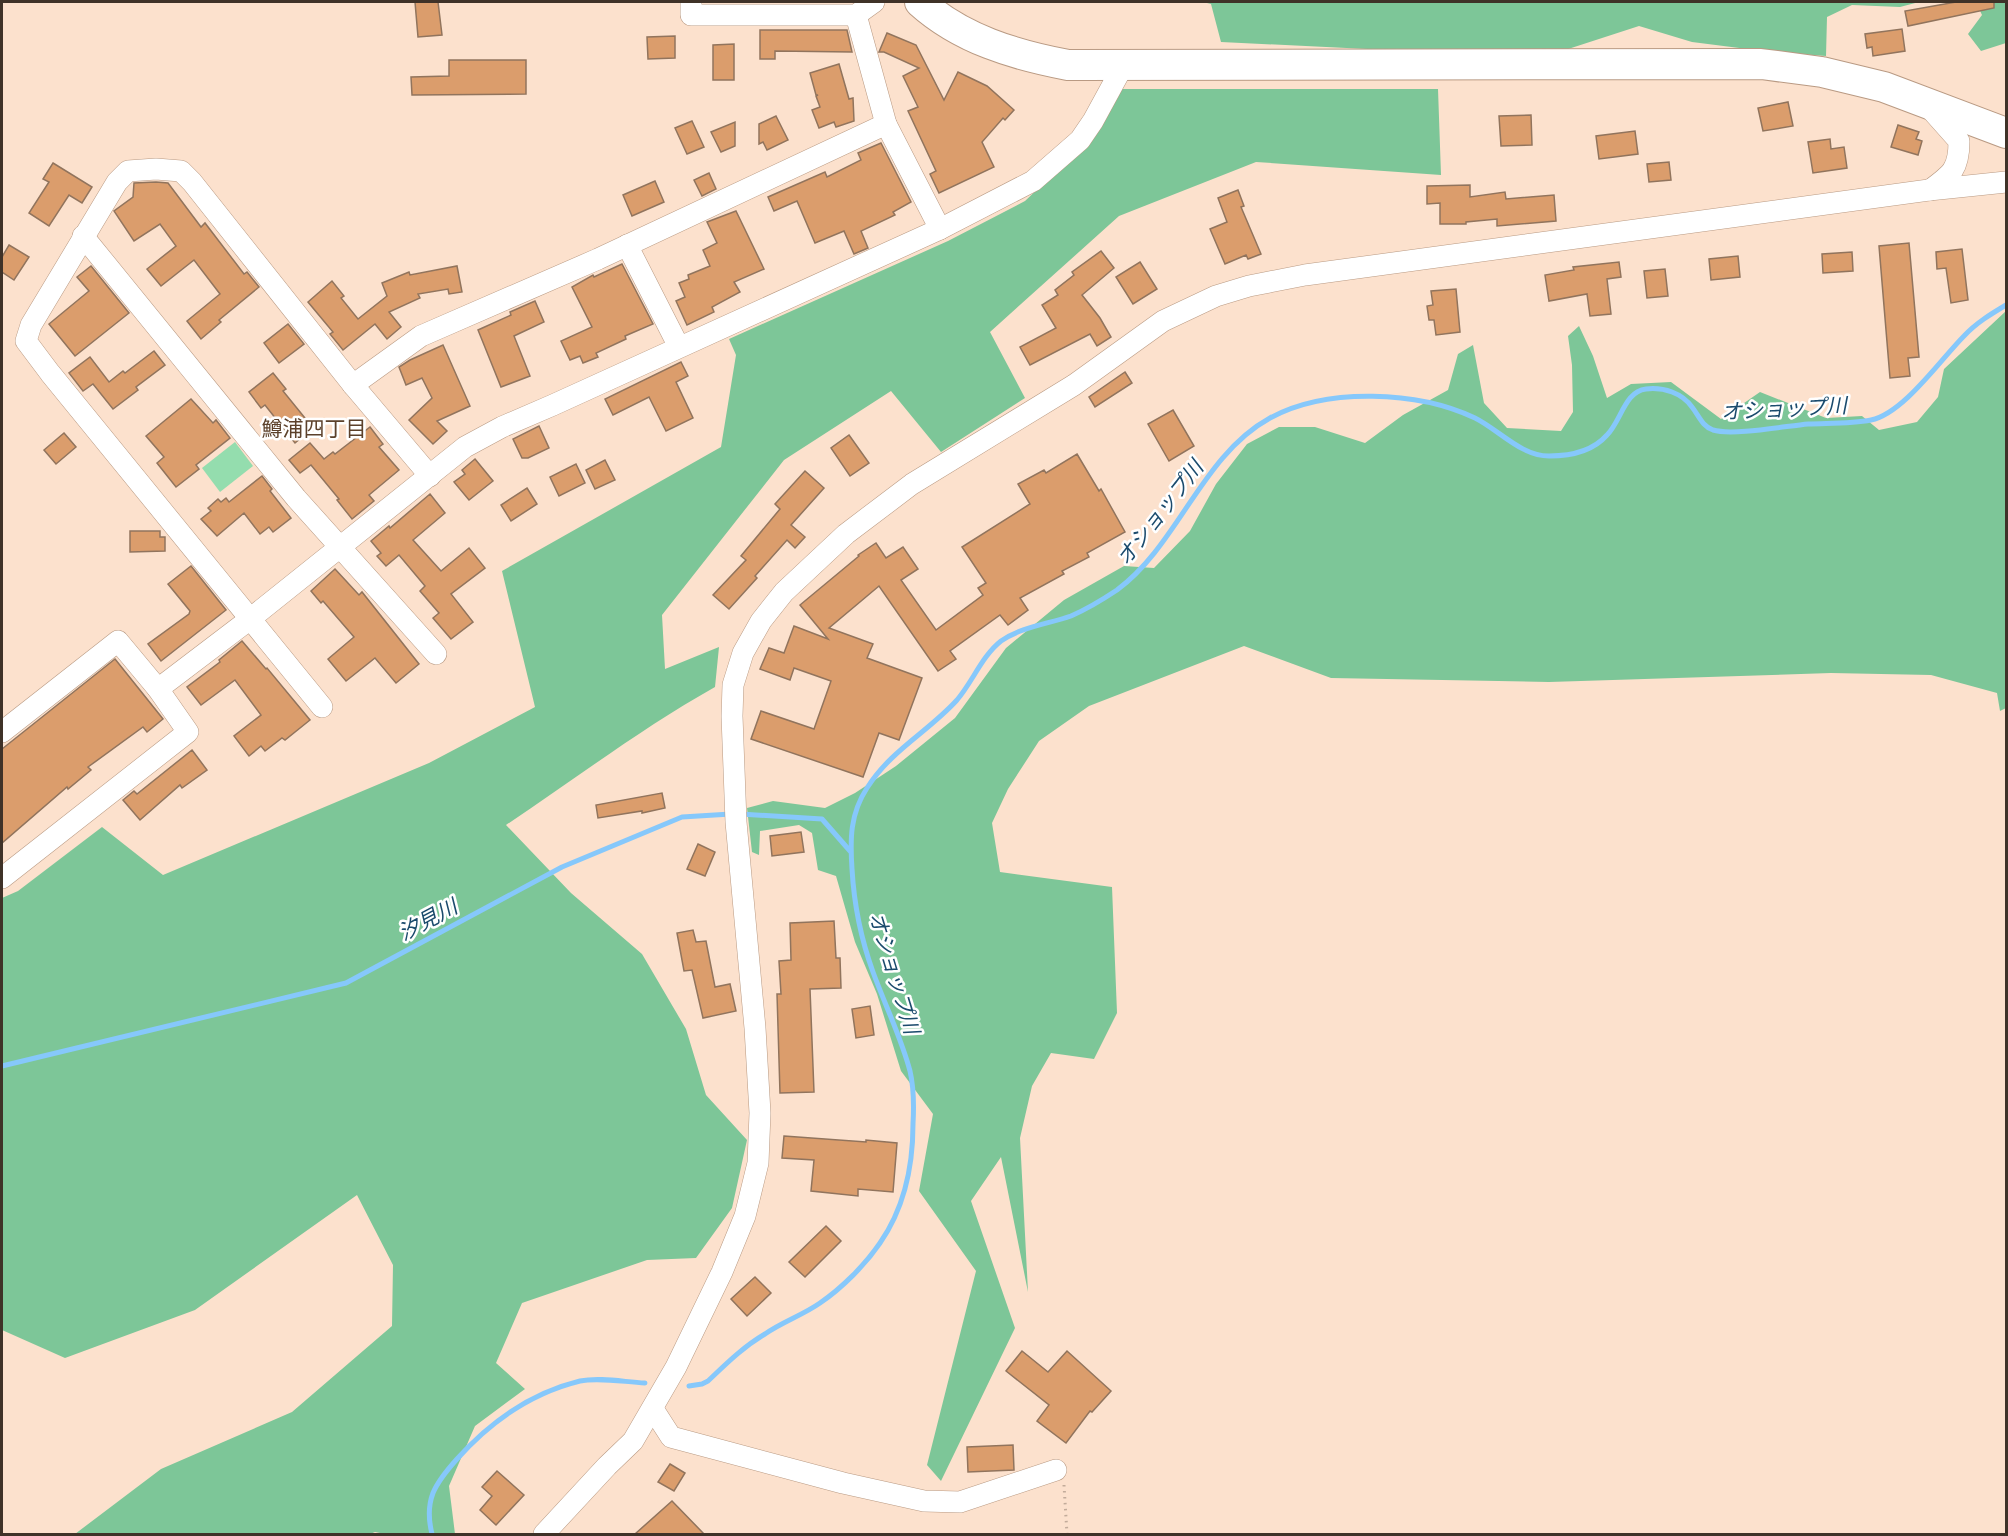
<svg xmlns="http://www.w3.org/2000/svg" width="2008" height="1536" font-family="'Roboto Condensed','Noto Sans JP',sans-serif">
	<style>
		.green { fill: #94ddae }
		.forest { fill: #7dc698 }
		.lines { fill: none; stroke-linecap: round; stroke-linejoin: round }
		.stream { stroke: #86c8fb; stroke-width: 5 }
		.building { fill: #db9d6c; stroke: #91745d; stroke-width: 1.5 }
		.street-casing { stroke: #b99a83; stroke-width: 22 }
		.secondary-casing { stroke: #b99a83; stroke-width: 32 }
		.path { stroke: #c2ab9a; stroke-width: 3; stroke-dasharray: 1.5 4.5; stroke-linecap: butt }
		.street { stroke: #fff; stroke-width: 21 }
		.secondary { stroke: #fff; stroke-width: 30 }
		.labels { text-anchor: middle; dominant-baseline: central; stroke-width: 5; stroke-linejoin: round; paint-order: stroke }
		.water-label { font-size: 21px; font-style: italic; fill: #1b4b6d; stroke: #fff }
		.neighbourhood-label { font-size: 21px; fill: #5c412b; stroke: #fff }
	</style>
	<rect width="100%" height="100%" fill="#fce1cd"/>
	<polygon class="green" points="235,442 253,466 220,492 202,468"/>
	<g class="forest">
		<polygon points="1203,2 1919,2 1900,7 1852,5 1827,17 1826,56 1771,52 1692,42 1639,26 1562,51 1367,49 1221,42 1211,4"/>
		<polygon points="1976,2 2006,2 2006,43 1981,51 1968,34 1982,15"/>
		<path d="M1121 89H1438L1441 175 1256 162 1119 216 990 332 1025 398 941 452 891 391 784 460 662 615 665 669 719 647 715 687C642 728 575 779 506 825L571 893 642 954 686 1029 706 1095 747 1140 732 1208 696 1258 647 1260 522 1303 496 1363 525 1389 475 1426 449 1486 455 1534H385L375 1532 370 1534H75L161 1469 292 1412 392 1326 393 1265 357 1195 195 1310 65 1358 2 1330V898L18 891 102 827 163 875 429 763 535 707 502 571 721 447 736 355 729 339 948 241 1025 201 1082 147Z"/>
		<polygon points="2006,311 2006,708 2000,711 1997,693 1931,675 1831,673 1549,682 1331,678 1244,646 1089,706 1039,741 1008,789 992,823 1000,872 1112,887 1117,1013 1094,1059 1051,1053 1032,1086 1020,1138 1028,1292 1001,1157 971,1201 1015,1328 941,1481 927,1465 976,1271 919,1191 933,1114 901,1071 877,994 855,942 836,876 818,870 812,833 799,825 760,831 759,855 752,852 747,808 773,801 825,808 855,793 896,766 955,718 1006,648 1064,600 1124,566 1154,568 1190,531 1216,484 1247,444 1279,427 1315,427 1365,443 1403,415 1448,390 1458,354 1473,345 1484,403 1507,428 1561,431 1573,412 1572,365 1568,336 1579,326 1593,356 1607,398 1631,384 1671,382 1721,419 1760,392 1826,418 1862,416 1879,430 1917,422 1938,397 1944,369"/>
	</g>
	<g class="lines">
		<g class="stream">
			<polyline points="740,814 822,819 850,851"/>
			<polyline points="2,1066 346,983 562,867 682,817 731,814"/>
			<path d="M689 1386 702 1384 708 1381C726 1364 743 1347 765 1334 782 1322 803 1315 820 1303 842 1288 865 1265 880 1243 905 1207 913 1167 913 1124 914 1106 914 1088 910 1071 901 1037 885 1005 873 972 861 939 854 904 852 869 850 839 850 814 867 788 891 750 928 732 957 700 973 681 982 656 1001 641 1021 627 1048 624 1071 616 1087 609 1102 600 1117 590 1179 544 1201 456 1270 418 1327 387 1418 391 1475 418 1499 430 1521 456 1549 456 1570 456 1593 451 1607 435 1621 421 1625 391 1646 389 1664 387 1682 393 1692 407 1699 416 1702 426 1713 430 1732 436 1786 426 1808 424 1829 423 1851 424 1871 420 1903 414 1941 359 1964 336 1976 323 1991 314 2006 305"/>
			<path d="M432 1534C429 1522 428 1506 433 1493 438 1481 448 1469 457 1459 490 1422 531 1393 580 1381 600 1377 624 1382 645 1383"/>
		</g>
	</g>
	<g class="building">
		<polygon points="415,2 438,2 442,35 418,37"/>
		<polygon points="1956,2 1994,2 1994,8 1908,26 1905,11"/>
		<polygon points="1902,29 1905,51 1873,56 1872,47 1867,48 1865,34"/>
		<polygon points="760,30 847,30 852,52 775,51 775,59 760,59"/>
		<polygon points="887,33 916,45 944,100 958,72 987,86 1014,110 1005,120 1003,118 982,142 994,167 939,193 930,174 936,171 908,111 918,107 903,76 919,68 884,52 879,52"/>
		<polygon points="675,36 675,58 648,59 647,37"/>
		<polygon points="734,44 734,80 713,80 713,45"/>
		<polygon points="449,60 526,60 526,94 412,95 411,77 449,76"/>
		<polygon points="839,64 849,99 853,98 854,121 836,127 834,122 819,128 812,110 820,107 816,96 818,95 816,95 810,73"/>
		<polygon points="1788,102 1793,126 1763,131 1758,108"/>
		<polygon points="1531,115 1532,145 1501,146 1499,116"/>
		<polygon points="776,116 788,140 767,150 763,142 759,144 759,124"/>
		<polygon points="692,121 704,147 687,154 675,128"/>
		<polygon points="735,122 735,146 721,152 711,132"/>
		<polygon points="1898,125 1919,132 1916,139 1922,141 1918,155 1891,147"/>
		<polygon points="1635,131 1638,154 1599,159 1596,136"/>
		<polygon points="1830,139 1831,149 1844,147 1847,168 1813,173 1808,142"/>
		<polygon points="881,143 911,202 893,212 895,215 861,231 868,248 854,254 844,231 815,243 797,201 774,211 768,197 825,172 827,177 861,160 858,153"/>
		<polygon points="1669,162 1671,180 1649,182 1647,164"/>
		<polygon points="53,163 92,187 82,203 69,195 49,226 29,213 49,182 43,179"/>
		<polygon points="709,173 716,189 702,196 694,180"/>
		<polygon points="655,181 664,202 632,216 623,195"/>
		<polygon points="156,182 168,183 201,227 205,223 244,274 247,272 259,287 219,320 221,322 201,339 187,321 220,294 194,260 161,286 147,269 176,246 160,224 134,241 114,211 133,197 134,183"/>
		<polygon points="1470,185 1470,197 1505,192 1506,199 1554,195 1556,221 1497,226 1497,219 1466,222 1466,224 1440,224 1440,203 1427,204 1427,186"/>
		<polygon points="1238,190 1244,206 1241,207 1261,254 1248,259 1246,255 1225,264 1210,229 1227,222 1218,198"/>
		<polygon points="736,211 764,269 734,282 740,292 712,307 714,312 687,325 676,301 685,297 679,283 689,279 688,275 710,266 703,250 717,243 707,222"/>
		<polygon points="1909,243 1919,357 1908,358 1910,376 1890,378 1879,246"/>
		<polygon points="9,245 29,257 14,280 2,272 2,257"/>
		<polygon points="1962,249 1968,300 1951,303 1946,268 1937,269 1936,252"/>
		<polygon points="1101,251 1114,268 1082,295 1100,318 1111,337 1097,346 1090,334 1030,365 1020,347 1056,328 1042,305 1058,295 1055,290 1074,275 1072,272"/>
		<polygon points="1852,252 1853,271 1823,273 1822,254"/>
		<polygon points="1738,256 1740,277 1711,280 1709,259"/>
		<polygon points="1140,262 1157,289 1133,304 1116,277"/>
		<polygon points="1619,262 1621,277 1607,279 1611,314 1590,316 1587,294 1549,301 1545,275 1574,270 1573,267"/>
		<polygon points="622,264 653,324 625,336 626,339 596,353 598,357 583,363 580,356 570,360 561,341 592,327 572,287 593,275 594,277"/>
		<polygon points="91,266 129,313 75,356 49,324 89,291 77,277"/>
		<polygon points="457,266 462,292 449,294 448,289 418,294 420,298 389,312 401,327 387,339 375,324 343,350 330,334 333,332 308,302 332,281 344,296 341,298 358,319 387,296 382,283 409,272 410,275"/>
		<polygon points="1665,269 1668,296 1647,298 1644,271"/>
		<polygon points="1456,289 1460,332 1436,335 1434,320 1429,320 1427,306 1433,305 1431,291"/>
		<polygon points="535,301 544,322 514,336 530,376 501,387 478,330 511,315 510,312"/>
		<polygon points="288,324 304,344 279,363 264,343"/>
		<polygon points="443,345 470,406 437,421 447,431 433,444 409,420 432,398 422,378 406,385 399,367 410,360"/>
		<polygon points="154,351 165,365 136,387 138,390 113,409 93,384 83,391 69,373 90,357 109,382 123,371 125,373"/>
		<polygon points="681,362 688,376 676,382 693,418 666,431 649,397 613,415 605,399"/>
		<polygon points="1125,372 1132,383 1095,407 1089,397"/>
		<polygon points="273,373 286,389 283,391 313,428 295,443 265,405 261,408 249,392"/>
		<polygon points="191,399 213,423 216,420 230,438 196,465 199,469 176,487 157,463 164,457 146,436"/>
		<polygon points="1173,410 1194,446 1169,461 1148,424"/>
		<polygon points="539,426 549,448 528,458 522,458 513,439"/>
		<polygon points="370,427 383,444 379,447 399,470 369,495 374,501 352,519 337,500 339,499 311,465 300,473 289,460 310,443 324,459 333,452 335,454"/>
		<polygon points="64,433 76,447 56,464 44,450"/>
		<polygon points="849,435 869,463 850,476 831,448"/>
		<polygon points="1077,454 1099,491 1101,489 1125,532 1087,553 1089,557 1062,571 1064,574 1020,598 1028,610 1008,625 1000,615 950,651 956,659 938,671 879,586 829,628 873,644 867,658 922,678 899,740 879,733 863,777 751,739 761,711 814,729 831,681 794,668 790,680 760,669 769,648 784,653 794,626 828,639 800,605 859,556 858,555 876,543 886,558 903,547 918,569 901,580 936,630 983,595 978,588 986,583 962,547 1030,504 1018,484 1044,470 1046,473"/>
		<polygon points="475,459 493,481 469,500 454,482 465,474 462,470"/>
		<polygon points="605,460 615,480 595,489 586,470"/>
		<polygon points="576,464 585,483 559,496 550,477"/>
		<polygon points="805,471 824,488 791,525 805,537 795,548 787,540 755,576 757,578 729,609 713,595 746,560 741,556 780,509 775,504"/>
		<polygon points="262,476 272,489 270,491 291,518 273,532 269,527 260,534 244,513 217,536 201,519 211,511 208,508 218,499 221,502 226,498 229,502"/>
		<polygon points="527,488 537,504 511,521 501,505"/>
		<polygon points="430,494 445,513 413,540 441,571 469,548 485,568 451,594 473,622 451,639 433,618 439,613 420,591 425,586 399,555 386,566 377,556 381,553 371,541 389,526 390,528"/>
		<polygon points="130,531 160,531 160,537 165,537 165,551 130,552"/>
		<polygon points="191,566 226,610 161,661 148,644 189,614 190,611 168,584"/>
		<polygon points="335,569 359,595 362,592 419,664 396,683 375,658 346,681 328,659 354,637 323,601 321,603 311,591"/>
		<polygon points="242,641 266,669 267,668 310,720 285,740 282,738 265,751 261,746 249,756 234,736 261,715 235,680 201,705 187,687 220,662 219,660"/>
		<polygon points="115,659 163,719 147,732 143,727 88,767 91,770 68,789 67,787 2,843 2,749"/>
		<polygon points="192,750 207,770 182,788 180,785 140,820 123,800 134,791 137,794"/>
		<polygon points="662,793 665,808 642,813 642,811 598,818 596,805"/>
		<polygon points="801,832 804,852 772,856 770,836"/>
		<polygon points="698,844 715,852 705,876 687,869"/>
		<polygon points="834,921 836,958 840,958 841,988 810,989 814,1092 780,1093 777,994 781,994 779,961 791,960 790,923"/>
		<polygon points="693,930 696,942 706,941 715,987 730,984 736,1011 703,1018 692,970 684,971 677,933"/>
		<polygon points="870,1006 874,1035 856,1038 852,1009"/>
		<polygon points="784,1136 866,1142 866,1140 897,1143 893,1192 858,1189 858,1196 811,1191 814,1160 782,1158"/>
		<polygon points="826,1226 841,1241 805,1277 789,1262"/>
		<polygon points="755,1277 771,1293 747,1316 731,1299"/>
		<polygon points="1022,1351 1048,1372 1067,1351 1111,1391 1092,1412 1090,1411 1066,1443 1037,1421 1049,1405 1006,1371"/>
		<polygon points="1013,1445 1014,1470 968,1472 967,1447"/>
		<polygon points="670,1464 685,1473 674,1491 658,1482"/>
		<polygon points="497,1471 524,1495 496,1525 480,1510 492,1496 482,1487"/>
		<polygon points="672,1501 704,1534 635,1534"/>
	</g>
	<g class="lines">
		<defs>
			<g id="street">
				<polyline points="691,2 691,15 856,15 874,2"/>
				<polyline points="856,15 886,124 940,229"/>
				<path d="M1927 105 1959 141C1959 169 1952 174 1930 190"/>
				<polyline points="83,236 296,498 436,654"/>
				<polyline points="627,245 679,347"/>
				<polyline points="353,385 421,336 598,259 886,124"/>
				<polyline points="158,689 250,619 465,447 502,427 553,405 940,229 1033,181 1080,140 1093,121 1123,66"/>
				<polyline points="322,707 50,373 26,341 31,325 117,182 128,171 156,169 181,171 192,182 353,385 430,476"/>
				<polyline points="2,732 118,641 158,689 188,732 2,878"/>
				<polyline points="653,1409 671,1437 843,1483 924,1501 960,1502 1056,1470"/>
				<polyline points="544,1534 607,1466 633,1441 676,1367 722,1272 745,1216 758,1163 760,1113 755,1028 736,822 732,716 733,685 743,653 761,621 784,592 846,534 912,484 1074,385 1163,321 1216,296 1249,286 1305,275 1929,190 2006,182"/>
			</g>
			<path id="secondary" d="M920 2C961 39 1015 55 1068 65L1761 64 1822 72 1884 87 2006 133"/>
		</defs>
		<use href="#street" class="street-casing"/>
		<use href="#secondary" class="secondary-casing"/>
		<polyline class="path" points="1064,1485 1067,1534"/>
		<use href="#street" class="street"/>
		<use href="#secondary" class="secondary"/>
	</g>
	<g class="labels">
		<g class="water-label">
			<text transform="translate(1784 409) rotate(-3)">オショップ川</text>
			<text transform="translate(1160 513) rotate(-52)">オショップ川</text>
			<text transform="translate(428 920) rotate(-28)">汐見川</text>
			<text transform="translate(894 973) rotate(73)">オショップ川</text>
		</g>
		<g class="neighbourhood-label">
			<text x="314" y="429">鱒浦四丁目</text>
		</g>
	</g>
	<rect width="2008" height="1536" fill="none" stroke="#3f3228" stroke-width="6"/>
</svg>
